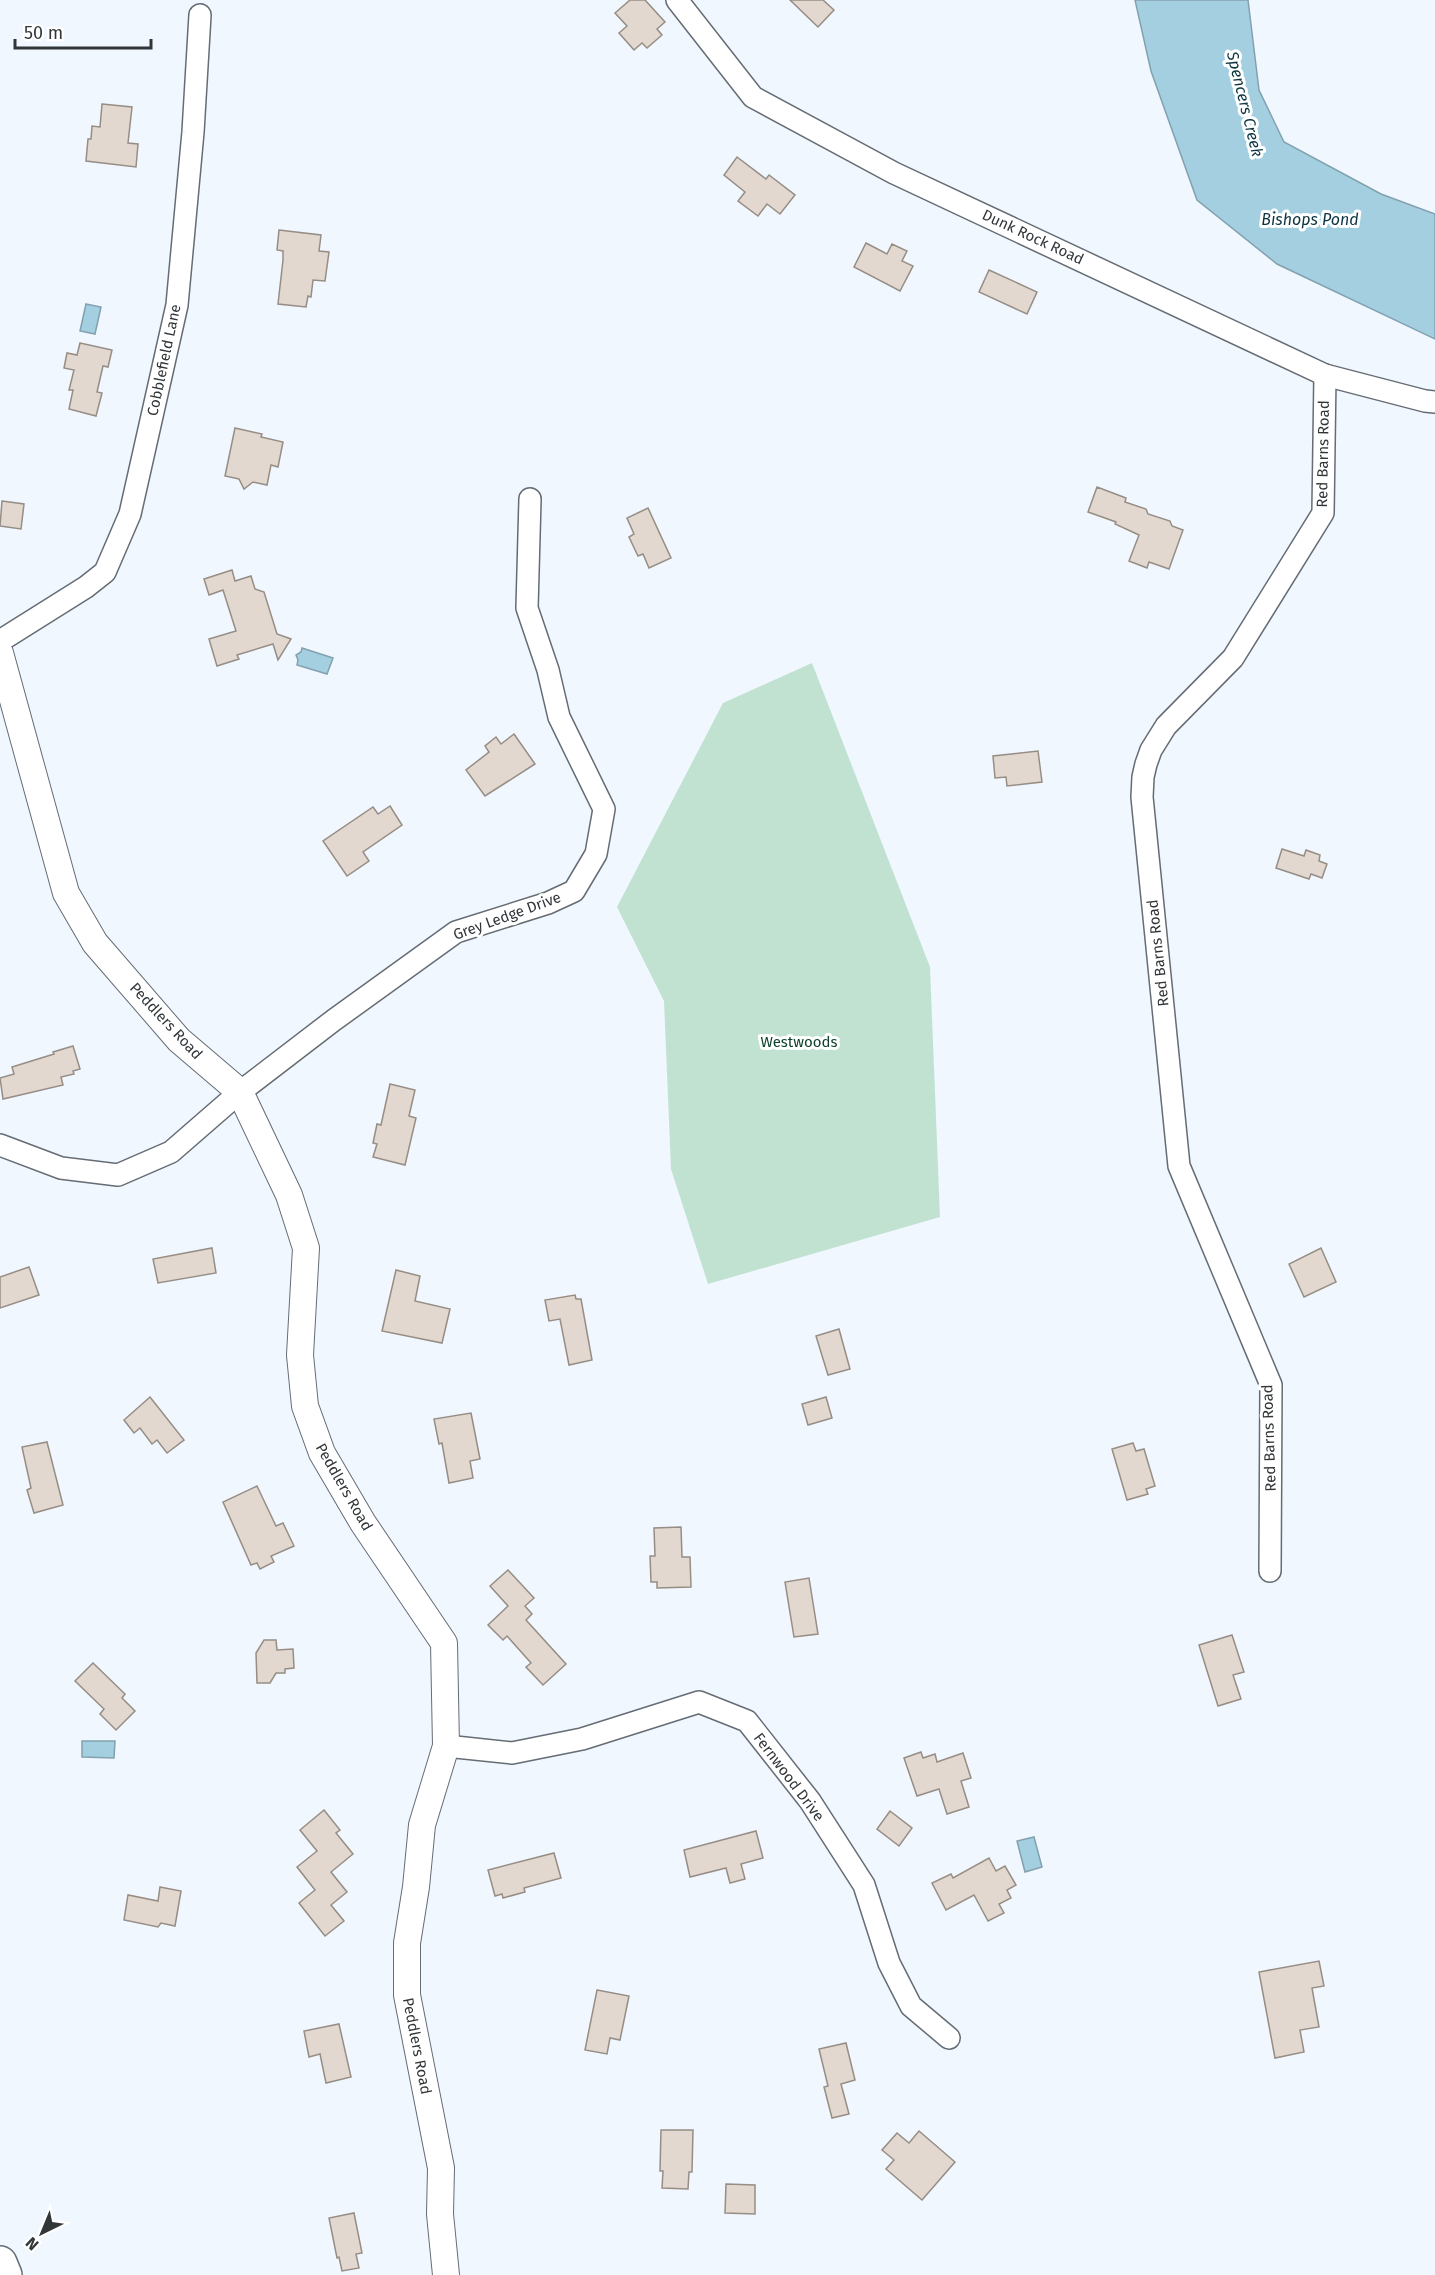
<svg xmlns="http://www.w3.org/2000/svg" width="1435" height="2275" font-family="'Fira Sans',sans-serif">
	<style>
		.green { fill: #c2e2d1 }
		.water { fill: #a4cfe1; stroke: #82a1af; stroke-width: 1.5 }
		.building { fill: #e2d8cf; stroke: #968d85; stroke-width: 1.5 }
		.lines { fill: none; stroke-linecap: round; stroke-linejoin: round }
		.minor-casing { stroke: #656c74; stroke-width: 24 }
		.tertiary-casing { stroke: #656c74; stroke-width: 28 }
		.motorway-casing { stroke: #656c74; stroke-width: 36 }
		.minor { stroke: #fff; stroke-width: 21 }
		.tertiary { stroke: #fff; stroke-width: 26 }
		.motorway { stroke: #fff; stroke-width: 33 }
		.labels { text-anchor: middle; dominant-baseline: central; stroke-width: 6; stroke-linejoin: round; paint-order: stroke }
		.street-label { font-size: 15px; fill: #323639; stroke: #fff }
		.park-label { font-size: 15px; fill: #0e422d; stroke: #fff }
		.water-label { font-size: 16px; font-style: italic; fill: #0d3442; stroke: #fff }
	</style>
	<rect width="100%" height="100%" fill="#f0f7ff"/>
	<polygon class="green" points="812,663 930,967 940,1217 708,1284 671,1169 664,1001 617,907 723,703"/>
	<g class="water">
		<polygon points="1135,0 1248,0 1259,90 1284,142 1381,194 1435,214 1435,339 1277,264 1197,200 1151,71"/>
		<polygon points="86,304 101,307 95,334 80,331"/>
		<polygon points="302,648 333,658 327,674 297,665 298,660 296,655 301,652"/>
		<polygon points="82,1741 115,1741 114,1758 82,1757"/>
		<polygon points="1034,1837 1042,1867 1025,1872 1017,1841"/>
	</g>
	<g class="building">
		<polygon points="630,0 645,0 665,22 657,29 662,35 647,48 642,43 634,50 619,33 627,26 615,13"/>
		<polygon points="790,0 823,0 834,10 818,27"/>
		<polygon points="102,104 132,107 128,143 138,144 136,167 86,161 88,139 91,139 92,126 100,127"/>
		<polygon points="737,157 766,179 769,175 795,195 780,214 767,204 758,216 738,201 745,192 724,175"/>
		<polygon points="279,230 321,235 319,251 329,252 325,281 313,280 311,297 308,296 306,307 278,304 283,260 283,251 277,250"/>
		<polygon points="866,243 887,254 892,244 907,251 902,261 913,266 900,291 854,267"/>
		<polygon points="989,270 1037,292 1027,314 979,292"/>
		<polygon points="80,343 112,350 108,367 103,366 97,392 102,393 96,416 69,409 73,390 69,390 74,370 64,368 67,353 77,355"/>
		<polygon points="235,428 262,434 261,437 283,442 278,467 271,465 267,485 253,482 244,489 239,479 225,476"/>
		<polygon points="1097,487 1126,498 1125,502 1146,509 1148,514 1170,521 1172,526 1183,530 1169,569 1149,562 1147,568 1129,561 1139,535 1115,524 1116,522 1088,512"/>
		<polygon points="2,501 24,504 21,529 0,526"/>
		<polygon points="648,508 671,558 649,568 643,554 638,556 629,537 634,534 627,518"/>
		<polygon points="232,570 235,581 251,576 255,589 264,592 277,634 291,639 278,660 273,644 237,655 239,659 217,666 209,639 236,631 223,590 209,595 204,579"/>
		<polygon points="514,734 535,764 485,796 466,770 489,752 485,746 496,737 501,744"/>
		<polygon points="1038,751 1042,782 1007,786 1006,777 995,778 993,756"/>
		<polygon points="390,806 402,825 363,852 369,861 347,876 323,841 373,807 378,814"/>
		<polygon points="1282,849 1304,856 1306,850 1320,855 1319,861 1327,864 1322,878 1311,874 1309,879 1276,868"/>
		<polygon points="73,1046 80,1069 73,1071 74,1074 61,1077 63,1085 3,1099 0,1078 14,1074 12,1067 54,1054 53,1052"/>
		<polygon points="390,1084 415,1090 409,1116 416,1118 405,1165 373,1157 377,1144 373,1143 377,1124 381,1125"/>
		<polygon points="212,1248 216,1273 158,1283 153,1259"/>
		<polygon points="1321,1248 1336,1282 1304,1297 1289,1264"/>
		<polygon points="29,1267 39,1295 0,1308 0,1277"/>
		<polygon points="396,1270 420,1276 415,1301 450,1309 442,1343 382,1331"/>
		<polygon points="575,1295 576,1299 581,1299 592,1360 569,1365 560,1319 549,1321 545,1300"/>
		<polygon points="839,1329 850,1369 828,1375 816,1336"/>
		<polygon points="150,1397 184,1440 167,1453 157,1440 152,1444 140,1428 134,1433 124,1420"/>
		<polygon points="826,1397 832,1418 808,1425 802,1404"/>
		<polygon points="471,1413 480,1459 470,1461 473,1478 449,1483 442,1443 439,1444 434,1419"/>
		<polygon points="47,1442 63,1505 34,1513 27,1490 31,1488 22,1447"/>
		<polygon points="1133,1443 1136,1451 1144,1449 1155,1486 1146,1489 1148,1494 1127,1500 1112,1449"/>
		<polygon points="257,1486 276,1526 283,1523 294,1546 271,1556 274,1562 260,1569 257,1563 251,1565 223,1502"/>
		<polygon points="681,1527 682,1557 690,1557 691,1587 657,1588 657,1582 651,1582 650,1556 655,1556 654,1528"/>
		<polygon points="508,1570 534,1598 525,1606 532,1614 526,1620 566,1664 543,1685 526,1667 531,1663 507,1636 503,1640 488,1625 508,1606 490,1586"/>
		<polygon points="809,1578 818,1634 794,1637 785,1582"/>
		<polygon points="1232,1635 1244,1672 1233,1675 1241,1699 1218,1706 1199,1645"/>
		<polygon points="264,1640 276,1640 277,1650 293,1649 294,1668 285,1669 285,1673 276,1673 270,1683 257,1683 256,1653"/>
		<polygon points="93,1663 125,1694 122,1698 135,1711 116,1730 100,1714 104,1709 75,1681"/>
		<polygon points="921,1752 923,1758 935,1754 937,1762 963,1753 971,1778 961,1781 969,1807 947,1814 939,1789 917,1796 904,1758"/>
		<polygon points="324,1810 340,1830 336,1833 353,1854 331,1872 347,1892 331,1905 344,1921 325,1936 299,1903 315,1890 297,1867 317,1851 300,1830"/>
		<polygon points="890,1811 912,1828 899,1846 877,1829"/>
		<polygon points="756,1831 763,1858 741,1864 745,1879 730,1883 726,1868 690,1877 684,1850"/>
		<polygon points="554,1853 561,1878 524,1888 525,1892 503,1898 502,1894 495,1896 488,1870"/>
		<polygon points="989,1858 996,1871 1005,1866 1016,1885 1007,1890 1011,1898 999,1904 1004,1913 988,1921 974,1895 946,1910 932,1883 951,1874 953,1878"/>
		<polygon points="160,1887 181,1891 175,1926 161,1923 158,1927 124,1920 128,1895 158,1901"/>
		<polygon points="1319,1961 1324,1986 1312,1988 1319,2027 1300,2030 1304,2052 1275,2058 1259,1972"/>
		<polygon points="597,1990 629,1996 620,2040 610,2038 607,2054 585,2050"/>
		<polygon points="339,2024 351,2077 326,2083 320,2054 309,2057 304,2031"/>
		<polygon points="846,2043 855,2080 841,2084 849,2114 832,2118 824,2087 828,2086 819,2049"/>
		<polygon points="661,2130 693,2130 692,2172 689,2172 688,2189 662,2188 663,2171 660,2171"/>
		<polygon points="919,2131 955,2162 922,2200 886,2169 894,2160 882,2150 897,2133 909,2143"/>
		<polygon points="726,2184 755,2185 755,2214 725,2213"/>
		<polygon points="354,2213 362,2253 356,2254 359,2268 342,2271 339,2257 337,2258 329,2218"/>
	</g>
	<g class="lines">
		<defs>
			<g id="minor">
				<polyline points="677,0 753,97 894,173 1325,375 1425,401 1435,402"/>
				<polyline points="0,641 86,587 105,572 130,514 177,305 193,132 200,15"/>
				<polyline points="0,1145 61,1168 118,1175 171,1152 240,1092 334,1020 456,932 548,903 574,891 596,854 604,809 559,717 548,670 527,608 530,499"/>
				<polyline points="1270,1571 1271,1385 1179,1166 1142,797 1143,777 1146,764 1151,750 1166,726 1233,658 1323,513 1325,375"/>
				<polyline points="446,1746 512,1753 582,1739 699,1702 747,1721 810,1801 864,1885 889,1963 911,2006 949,2038"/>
			</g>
			<polyline id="tertiary" points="0,653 66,893 95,943 179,1040 240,1092 289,1195 306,1248 300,1355 305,1406 322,1453 363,1523 444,1643 446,1746 422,1825 416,1887 407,1943 407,1995 441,2168 440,2214 446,2275"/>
			<polyline id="motorway" points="0,2263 5,2275"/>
		</defs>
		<use href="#minor" class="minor-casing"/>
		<use href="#tertiary" class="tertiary-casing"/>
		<use href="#motorway" class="motorway-casing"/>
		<use href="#minor" class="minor"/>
		<use href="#tertiary" class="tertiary"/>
		<use href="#motorway" class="motorway"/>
	</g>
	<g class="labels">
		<g class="street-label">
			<text transform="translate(1033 237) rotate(25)">Dunk Rock Road</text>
			<text transform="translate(164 360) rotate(-78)">Cobblefield Lane</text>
			<text transform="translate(1323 454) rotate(-89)">Red Barns Road</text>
			<text transform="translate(507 916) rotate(-20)">Grey Ledge Drive</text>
			<text transform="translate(1158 953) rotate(-96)">Red Barns Road</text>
			<text transform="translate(166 1021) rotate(47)">Peddlers Road</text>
			<text transform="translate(1269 1438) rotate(-92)">Red Barns Road</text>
			<text transform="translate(344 1487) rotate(60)">Peddlers Road</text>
			<text transform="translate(789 1777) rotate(53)">Fernwood Drive</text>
			<text transform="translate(417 2046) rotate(79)">Peddlers Road</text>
		</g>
		<g class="park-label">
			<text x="799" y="1042">Westwoods</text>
		</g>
		<g class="water-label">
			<text transform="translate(1245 104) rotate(76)">Spencers Creek</text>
			<text x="1310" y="219">Bishops Pond</text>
		</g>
	</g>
	<g transform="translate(42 2233) rotate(223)" stroke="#ffffff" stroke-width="4.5" paint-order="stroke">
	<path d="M0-4.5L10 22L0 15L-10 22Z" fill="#323639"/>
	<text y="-9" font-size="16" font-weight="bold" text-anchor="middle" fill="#323639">N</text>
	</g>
	<path d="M15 39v9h136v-9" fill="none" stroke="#323639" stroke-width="3"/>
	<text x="24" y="39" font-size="18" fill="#323639" stroke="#ffffff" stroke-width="4.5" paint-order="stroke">50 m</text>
</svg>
